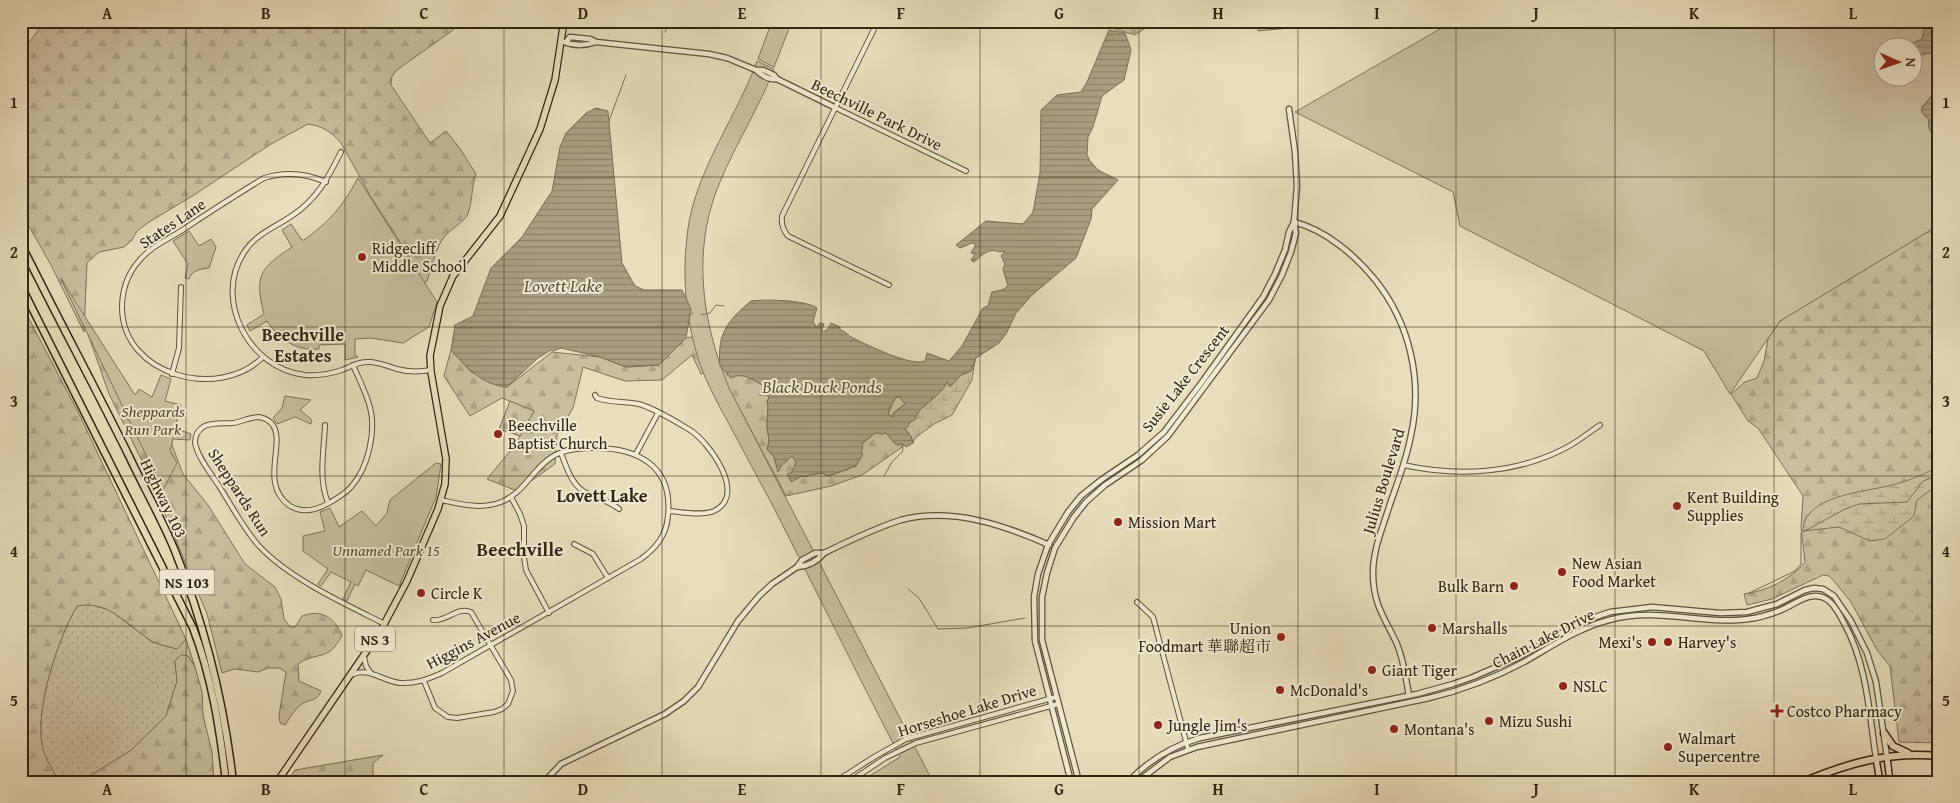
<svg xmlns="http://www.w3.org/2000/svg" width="1960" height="803" font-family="'Gentium Book Plus','Noto Serif SC',serif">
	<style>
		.grass { fill: url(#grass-dots); stroke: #7e725a }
		.forest { fill: url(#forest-firs); stroke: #7e725a }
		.wetland { fill: url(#wetland-marsh); stroke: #7e725a }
		.cemetery { fill: url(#cemetery-stones); stroke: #7e725a }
		.park { fill: #c9bf9f; stroke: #7e725a }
		.water { fill: url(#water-rules); stroke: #7a6e56; fill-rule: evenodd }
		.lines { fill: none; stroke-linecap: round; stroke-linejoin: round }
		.stream { stroke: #7a6e56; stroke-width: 1 }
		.minor-casing { stroke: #60533e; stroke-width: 6 }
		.tertiary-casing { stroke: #60533e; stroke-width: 7 }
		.secondary-casing { stroke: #322514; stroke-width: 8 }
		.primary-casing { stroke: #322514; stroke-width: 8 }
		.motorway-casing { stroke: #322514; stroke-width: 9 }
		.minor { stroke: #f0ead3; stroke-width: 4 }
		.tertiary { stroke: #f0ead3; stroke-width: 4.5 }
		.secondary { stroke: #f0ead3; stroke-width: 5 }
		.primary { stroke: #e8debb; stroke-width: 5.5 }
		.motorway { stroke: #e8debb; stroke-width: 6 }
		.grid { fill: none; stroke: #322514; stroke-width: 1; stroke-opacity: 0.55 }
		.poi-dot { fill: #8f2418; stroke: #f0ead3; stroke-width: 2 }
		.labels { text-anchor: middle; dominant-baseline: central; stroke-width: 4; stroke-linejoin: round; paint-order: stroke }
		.shield { fill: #f0ead3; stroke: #6b604d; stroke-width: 1 }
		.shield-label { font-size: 15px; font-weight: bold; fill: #322514 }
		.street-label { font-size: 16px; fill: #322514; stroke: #f0ead3 }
		.poi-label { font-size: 16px; fill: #322514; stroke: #f0ead3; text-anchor: start }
		.park-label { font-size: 16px; font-style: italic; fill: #584c37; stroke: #f0ead3 }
		.water-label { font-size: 18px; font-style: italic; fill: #5c503a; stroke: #f0ead3 }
		.neighbourhood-label { font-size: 18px; font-weight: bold; fill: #322514; stroke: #f0ead3 }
		.quarter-label { font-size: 19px; font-weight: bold; fill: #322514; stroke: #f0ead3 }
		.neatline { fill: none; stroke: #322514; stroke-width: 2 }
		.grid-label { font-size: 16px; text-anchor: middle; font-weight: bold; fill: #322514 }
	</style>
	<defs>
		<pattern id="grass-dots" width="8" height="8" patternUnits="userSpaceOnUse" patternTransform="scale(1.25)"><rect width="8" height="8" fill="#c9bf9f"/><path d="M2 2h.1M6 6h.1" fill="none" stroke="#ada488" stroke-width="1.8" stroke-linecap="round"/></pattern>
		<pattern id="forest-firs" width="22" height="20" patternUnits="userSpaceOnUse" patternTransform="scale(1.25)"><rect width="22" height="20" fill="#c9bf9f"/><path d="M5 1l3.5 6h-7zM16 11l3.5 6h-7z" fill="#ada488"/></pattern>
		<pattern id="wetland-marsh" width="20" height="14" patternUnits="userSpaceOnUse" patternTransform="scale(1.25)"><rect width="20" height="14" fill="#c9bf9f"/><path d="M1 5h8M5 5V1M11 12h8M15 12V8" fill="none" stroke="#ada488"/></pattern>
		<pattern id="cemetery-stones" width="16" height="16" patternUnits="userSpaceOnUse" patternTransform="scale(1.25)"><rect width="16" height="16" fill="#c9bf9f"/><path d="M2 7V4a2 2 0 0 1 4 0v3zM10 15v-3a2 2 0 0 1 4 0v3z" fill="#ada488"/></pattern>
		<pattern id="water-rules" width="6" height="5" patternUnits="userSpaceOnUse" patternTransform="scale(1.25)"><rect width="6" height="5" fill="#aa9f82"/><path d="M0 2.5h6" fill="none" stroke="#8b8169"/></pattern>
	</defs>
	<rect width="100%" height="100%" fill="#e8debb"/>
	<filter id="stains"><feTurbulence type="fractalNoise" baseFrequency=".004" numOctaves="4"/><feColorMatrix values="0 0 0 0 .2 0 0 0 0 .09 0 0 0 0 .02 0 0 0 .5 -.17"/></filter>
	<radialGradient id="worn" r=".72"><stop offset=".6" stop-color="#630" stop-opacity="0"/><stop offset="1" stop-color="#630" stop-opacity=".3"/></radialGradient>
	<path class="grass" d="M91 604 111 611 152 642 176 649 186 639 195 667 188 656 175 661 177 681 166 716 130 751 85 779 58 780C53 770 44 757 42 745 35 707 58 639 77 606Z"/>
	<g class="forest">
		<path d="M45 21H451L453 30 397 70 392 76 391 85 430 143 446 131 461 150 476 174C471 187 473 202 467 216 463 222 450 230 444 237 435 249 432 267 427 281L421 285 409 256 371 197 341 143C332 132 322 126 308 124L271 144 194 195 149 222 137 231 132 240 124 247 99 252 87 263 84 332 51 265 21 212V47L31 40Z"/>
		<polygon points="1104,21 1156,21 1135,35 1109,27"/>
		<polygon points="1259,21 1332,21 1331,24 1258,31"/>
		<path d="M1939 225V743L1899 742 1890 666 1877 650 1851 602 1833 580 1829 576 1823 575 1772 599 1747 605 1744 594C1767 591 1790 580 1805 562L1801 528 1803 496 1758 428 1748 421 1731 394 1745 382 1757 378 1764 361 1768 339 1780 321Z"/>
		<path d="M21 308 28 317 79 414 186 639 177 649C168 646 157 645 150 640 126 624 109 600 77 606 58 638 35 708 42 745 44 757 53 770 58 780L85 779 130 751 166 716 177 681 175 661 181 655 188 656 195 667 202 692 203 715 212 752 214 782H21Z"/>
		<path d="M92 333 97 336 126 386 154 416 172 445 183 474 208 505 245 564 275 587 281 599 284 619 290 627H295L302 616C321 609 334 617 342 635 339 641 335 648 329 652 320 657 309 656 298 664L299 681 321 691C318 702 307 699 299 706 294 711 289 719 285 725L280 723 279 715 286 672 279 668H268L258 672 234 669 222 673 207 614 146 469 109 394 88 334Z"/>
		<polygon points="697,336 708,372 701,374 692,355 662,380 625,381 583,367 573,408 557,435 555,464 517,491 487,479 515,445 534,411 502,398 470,416 444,376 451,350 471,372 507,387 552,352 600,357 626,367 659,365 686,338"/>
		<path d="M723 368 726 370 727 375 745 376 765 386 769 399 767 400C769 409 767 417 767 425 767 434 771 438 767 449L774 457 777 466 782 465 792 455 796 462 792 472 807 477 808 475 822 473 828 476 856 466 861 453V445L875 433 882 434 886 433 891 438 905 445 862 475 831 486 786 496 720 372Z"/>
		<polygon points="896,397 900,397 905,404 893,413 893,417 888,414"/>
		<polygon points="383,755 373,763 373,782 288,782 295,770"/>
	</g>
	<g class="wetland">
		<polygon points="975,360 972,380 952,415 934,424 915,438 913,443 911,436 905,429 910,422 914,420 918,411 929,403 948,382 950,386 961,375 971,371"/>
		<path d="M1935 469 1939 470V484L1917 500 1914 516 1885 539 1870 541 1839 527 1803 531C1803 495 1866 492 1892 485 1906 482 1921 475 1935 469Z"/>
	</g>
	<polygon class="cemetery" points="510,401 534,411 520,436 499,429"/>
	<g class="park">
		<polygon points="772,21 792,21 774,67 758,59"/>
		<path d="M1454 21H1931L1925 26 1922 39 1913 43 1910 47 1882 48V78H1912L1913 58 1929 53H1932C1939 63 1939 76 1939 88L1922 107V113L1929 120C1928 130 1930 133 1939 138V225L1780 321 1730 394 1704 351 1460 226 1453 192 1295 112Z"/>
		<path d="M757 61 774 69C759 108 736 143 720 182 691 250 702 322 729 388L933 782H860L900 757C857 674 816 590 774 508 759 480 744 452 729 424 716 400 703 377 696 351 684 309 682 265 689 222 700 164 737 116 757 61Z"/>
		<path d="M358 178 437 302 429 327 403 343 371 338 355 339V355L358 357 345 360V344L319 345V349C296 351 280 340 267 321L250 331 247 325 264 314C254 276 260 268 292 247L282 230 291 224 302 240H304C331 220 342 207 358 178Z"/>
		<path d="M189 231 199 246 211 239 216 247 209 268C201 269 192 270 189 279L185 278 188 264 173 241Z"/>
		<polygon points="61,279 135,395 139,389 152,397 161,375 171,379 165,401 181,405 175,428 191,434 190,440 173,439 170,451 177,463 163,490"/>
		<polygon points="285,396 311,400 300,410 312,420 311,424 295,417 277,424 273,418 282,408"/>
		<polygon points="436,463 441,464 436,497 399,586 366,570 358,586 355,584 347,601 343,599 351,582 331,572 321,586 318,584 328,569 303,551 303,536 325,531 320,512 330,508 339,527 362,511 376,526 387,513 390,500"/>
	</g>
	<g class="water">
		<polygon points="1931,21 1939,21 1939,70 1932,53 1923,54 1913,58 1912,48 1910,47 1913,43 1922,39 1925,26"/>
		<path d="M1109 30 1125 33 1131 50 1124 80 1102 96 1093 127 1088 137 1087 155 1090 161 1098 170 1118 180 1092 209 1091 219 1076 258 1032 295 1016 313 1006 334 999 343 976 358 971 371 961 375 950 387 947 382C941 398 918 403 915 420L910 422 905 430 911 436 913 443 906 447 903 444H895L886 433 882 434 875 433 861 444 863 446 861 453 863 454 856 466 828 476 822 473 809 475 807 477 802 476 791 482 787 474 792 472 796 462 792 456 782 465 778 472 774 457 767 449C771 438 767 434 767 425 767 416 769 409 767 400L769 399 765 386C754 381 743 371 731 378 726 374 725 370 720 366 717 334 727 321 751 301 766 299 805 300 817 308L813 321 816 327 820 323 824 324 822 329 823 332 828 329 831 323 840 327V330C846 331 848 336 853 338 867 345 912 367 925 361L927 353 949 361 962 346 983 308 988 306 992 292 1002 290 1008 286 1003 269 1005 264 1001 256 1005 251 999 252C989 247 981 256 974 262L971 260 975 254 971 253 976 244 972 243 960 248 956 245 986 221 1023 224 1033 212 1040 173 1041 110 1057 95 1081 92 1087 82ZM896 397H900L905 404 893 414V417L888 414 891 404Z"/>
		<path d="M1939 88V138C1930 133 1928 130 1929 120L1921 110 1932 95Z"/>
		<path d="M596 108 608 111 622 263 635 286 644 290H682L691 309 686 338 659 365 626 367 600 357 561 348 553 351 551 350 538 358 507 387C482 385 467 368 451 350L455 325 473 316 491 268 522 237 552 191 560 147 566 133 586 113Z"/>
	</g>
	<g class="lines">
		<g class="stream">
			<polyline points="665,32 670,21"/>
			<polyline points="609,121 626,75"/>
			<polyline points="701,315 710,313 716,305 724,306"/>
			<polyline points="689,316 693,313"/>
			<polyline points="884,476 892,462 903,451 902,444"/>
			<polyline points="908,589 919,598 938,629 967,628 1025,618"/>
			<polyline points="1747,594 1795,571 1801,564 1801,533 1845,509 1859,504 1907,502 1923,481 1939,475"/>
		</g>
		<defs>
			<g id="minor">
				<path d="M878 21 782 216C781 224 783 230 788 236L889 285"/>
				<polyline points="836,108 966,171"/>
				<path d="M341 152C328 178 317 199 293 215 276 227 257 233 245 251 212 299 249 369 305 375 317 376 330 374 342 370 352 366 360 361 371 362 380 363 388 366 397 369 408 372 420 372 431 370"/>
				<path d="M263 357C219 401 123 376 122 308 122 291 127 275 138 262 149 248 166 240 181 231 208 213 236 195 264 178 286 171 306 173 326 182"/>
				<path d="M353 365C358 377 365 390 369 404 377 429 369 467 351 487 344 495 336 499 327 504 316 510 302 513 290 506 258 484 287 442 272 424 269 420 264 418 259 417 250 417 241 422 233 423 224 424 211 422 203 427 197 431 195 437 195 443 198 458 211 473 219 486 232 506 243 528 259 546 290 579 345 604 385 624"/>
				<polyline points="172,374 179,348 181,287"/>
				<path d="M595 395 597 398C611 403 625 401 639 404 656 409 675 421 690 430 709 442 748 495 714 511 702 516 682 512 669 511"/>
				<path d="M325 425C324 451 318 478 328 503"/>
				<path d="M561 453C566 466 571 483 583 491 595 498 608 500 619 509"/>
				<polyline points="636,454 658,413"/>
				<path d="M1403 465C1459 477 1520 474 1571 445 1581 439 1590 432 1600 425"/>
				<polyline points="511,497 520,514 524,526 524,557 526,570 549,613"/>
				<polyline points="574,544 593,554 608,578"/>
				<polyline points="1137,602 1153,617 1188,749"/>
				<polyline points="364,656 366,666 370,672"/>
				<path d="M351 675C368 666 382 681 400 683 416 684 428 679 442 673L641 559C656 548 667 535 668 515 673 465 636 447 592 448 579 448 567 449 555 455 533 467 525 493 501 502 481 510 461 504 441 500"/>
				<path d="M424 681 435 708 448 717 457 718 494 712 502 709 508 704 513 691 511 680 471 612C457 606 447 622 433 620"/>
				<polyline points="835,782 874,757 906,739 1056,697"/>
				<polyline points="849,782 885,758 916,743 1058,704"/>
			</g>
			<g id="tertiary">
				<path d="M564 42C574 46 585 46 596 42"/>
				<polyline points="566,42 570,37 590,39 596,42 709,54 727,58 756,70 763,70 774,75 777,79 836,108"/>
				<path d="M756 70C762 76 769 80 777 79"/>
				<path d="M1294 222C1326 230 1356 256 1376 281 1410 324 1423 381 1411 435 1407 458 1398 481 1390 504 1383 527 1373 549 1373 573 1373 605 1385 618 1397 644 1404 661 1406 679 1409 696"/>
				<path d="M797 567C808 566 817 562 824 553"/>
				<path d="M544 782 561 764 665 714 684 701 698 687 738 621 759 596 772 584 797 567 802 560 815 553H824C849 541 875 528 901 520 952 507 1004 525 1049 545"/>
				<polyline points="1071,782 1035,641 1034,597 1038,574 1048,545 1068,512 1081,496 1101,480 1138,455 1164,432 1202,382 1263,297 1275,274 1285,250 1289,232 1294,222"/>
				<polyline points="1079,782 1042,640 1042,597 1047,573 1055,548 1074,517 1086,502 1105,485 1142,460 1168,436 1269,300 1282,275 1291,252 1296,233 1294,222 1297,186 1295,152 1289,109"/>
				<path d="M1128 782C1148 761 1172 746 1200 738L1417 694 1453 684 1473 677 1517 658 1581 622 1610 612 1652 607 1720 613 1747 612 1777 604 1805 590 1814 588 1823 589 1834 596 1851 621 1867 653 1876 682 1887 757"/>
				<path d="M1137 782 1170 757 1197 747 1429 698C1463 690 1494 678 1524 662 1552 646 1578 628 1609 620 1659 606 1707 627 1755 618 1764 616 1772 614 1781 610 1796 604 1812 588 1829 601 1835 606 1840 615 1844 623 1867 664 1869 712 1876 758"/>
			</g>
			<g id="secondary">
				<polyline points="1887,757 1890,782"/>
				<polyline points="1876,758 1880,782"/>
			</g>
			<polyline id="primary" points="277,782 381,630 407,581 438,509 445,484 446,459 431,372 430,356 440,306 453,276 500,216 540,129 555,80 564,21"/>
			<g id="motorway">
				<path d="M21 244C56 315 94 385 129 456 144 488 162 519 175 551 205 626 224 702 233 782"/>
				<path d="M21 286 193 628C212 677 220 730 226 782"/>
				<polyline points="1884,733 1893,746 1908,753"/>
				<path d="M1803 782C1848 763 1890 751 1939 756"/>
			</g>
		</defs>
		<use href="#minor" class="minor-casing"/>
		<use href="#tertiary" class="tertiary-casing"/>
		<use href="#secondary" class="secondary-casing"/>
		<use href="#primary" class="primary-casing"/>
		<use href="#motorway" class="motorway-casing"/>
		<use href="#minor" class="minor"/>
		<use href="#tertiary" class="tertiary"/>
		<use href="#secondary" class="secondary"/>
		<use href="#primary" class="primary"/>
		<use href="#motorway" class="motorway"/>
	</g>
	<path class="grid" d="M186 21V782M345 21V782M504 21V782M662 21V782M821 21V782M980 21V782M1139 21V782M1298 21V782M1456 21V782M1615 21V782M1774 21V782M21 177H1939M21 327H1939M21 476H1939M21 626H1939"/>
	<g class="poi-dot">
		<circle cx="362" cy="257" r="5"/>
		<circle cx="498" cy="434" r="5"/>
		<circle cx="1677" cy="506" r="5"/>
		<circle cx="1118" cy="522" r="5"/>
		<circle cx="1562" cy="572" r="5"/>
		<circle cx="1514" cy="586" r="5"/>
		<circle cx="421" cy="593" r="5"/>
		<circle cx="1432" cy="628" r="5"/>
		<circle cx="1281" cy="637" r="5"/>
		<circle cx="1652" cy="642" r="5"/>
		<circle cx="1668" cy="642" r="5"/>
		<circle cx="1372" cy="670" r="5"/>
		<circle cx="1563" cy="686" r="5"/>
		<circle cx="1280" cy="690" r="5"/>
		<path d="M1774.5 703.5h5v5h5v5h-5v5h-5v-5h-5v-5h5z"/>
		<circle cx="1489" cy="721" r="5"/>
		<circle cx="1158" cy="725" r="5"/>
		<circle cx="1394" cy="729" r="5"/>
		<circle cx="1668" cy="747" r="5"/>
	</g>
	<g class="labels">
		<g class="shield">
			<rect x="159.5" y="569.5" width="55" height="25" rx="4"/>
			<rect x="355" y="626.5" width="40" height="25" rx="4"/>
		</g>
		<g class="shield-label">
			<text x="187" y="582">NS 103</text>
			<text x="375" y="639">NS 3</text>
		</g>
		<g class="street-label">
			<text transform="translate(877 114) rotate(26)">Beechville Park Drive</text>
			<text transform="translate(172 223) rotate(-34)">States Lane</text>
			<text transform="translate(1185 378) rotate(-52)">Susie Lake Crescent</text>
			<text transform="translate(1383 481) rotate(-73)">Julius Boulevard</text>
			<text transform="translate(240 492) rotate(57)">Sheppards Run</text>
			<text transform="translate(164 498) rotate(64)">Highway 103</text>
			<text transform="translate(1543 638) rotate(-27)">Chain Lake Drive</text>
			<text transform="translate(473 640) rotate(-28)">Higgins Avenue</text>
			<text transform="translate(967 710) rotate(-17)">Horseshoe Lake Drive</text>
		</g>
		<g class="poi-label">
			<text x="372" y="248">Ridgecliff<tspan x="372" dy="18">Middle School</tspan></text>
			<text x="508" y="425">Beechville<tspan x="508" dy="18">Baptist Church</tspan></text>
			<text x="1687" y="497">Kent Building<tspan x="1687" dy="18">Supplies</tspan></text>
			<text x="1128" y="522">Mission Mart</text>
			<text x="1572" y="563">New Asian<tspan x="1572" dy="18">Food Market</tspan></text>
			<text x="1504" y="586" text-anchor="end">Bulk Barn</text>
			<text x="431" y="593">Circle K</text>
			<text x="1271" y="628" text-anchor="end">Union<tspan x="1271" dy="18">Foodmart 華聯超市</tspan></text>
			<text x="1442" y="628">Marshalls</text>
			<text x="1642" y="642" text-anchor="end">Mexi's</text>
			<text x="1678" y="642">Harvey's</text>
			<text x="1382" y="670">Giant Tiger</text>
			<text x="1573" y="686">NSLC</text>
			<text x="1290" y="690">McDonald's</text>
			<text x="1787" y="711">Costco Pharmacy</text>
			<text x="1499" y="721">Mizu Sushi</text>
			<text x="1168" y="725">Jungle Jim's</text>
			<text x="1404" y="729">Montana's</text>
			<text x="1678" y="738">Walmart<tspan x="1678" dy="18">Supercentre</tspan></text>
		</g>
		<g class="park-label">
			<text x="153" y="411">Sheppards<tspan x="153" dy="18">Run Park</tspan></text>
			<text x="386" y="550">Unnamed Park 15</text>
		</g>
		<g class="water-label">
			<text x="563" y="285">Lovett Lake</text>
			<text x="822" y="386">Black Duck Ponds</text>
		</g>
		<g class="neighbourhood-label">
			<text x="303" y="334">Beechville<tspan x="303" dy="21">Estates</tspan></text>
			<text x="602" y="495">Lovett Lake</text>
		</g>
		<g class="quarter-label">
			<text x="520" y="549">Beechville</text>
		</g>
	</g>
	<rect width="1960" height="803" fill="none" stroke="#e8debb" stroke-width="55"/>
	<g transform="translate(1898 62) rotate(92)"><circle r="24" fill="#f0ead3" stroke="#a49b87"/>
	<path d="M0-4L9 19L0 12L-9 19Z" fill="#8f2418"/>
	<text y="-8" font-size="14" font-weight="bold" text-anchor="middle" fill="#322514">N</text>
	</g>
	<rect x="28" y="28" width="1904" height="748" class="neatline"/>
	<g class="grid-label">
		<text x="107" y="19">A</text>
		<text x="266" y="19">B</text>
		<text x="424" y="19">C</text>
		<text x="583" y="19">D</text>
		<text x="742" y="19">E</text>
		<text x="901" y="19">F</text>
		<text x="1059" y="19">G</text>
		<text x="1218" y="19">H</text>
		<text x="1377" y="19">I</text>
		<text x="1536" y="19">J</text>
		<text x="1694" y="19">K</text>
		<text x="1853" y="19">L</text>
		<text x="14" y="108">1</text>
		<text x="1946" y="108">1</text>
		<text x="14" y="258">2</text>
		<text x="1946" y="258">2</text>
		<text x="14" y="407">3</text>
		<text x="1946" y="407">3</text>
		<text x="14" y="557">4</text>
		<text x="1946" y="557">4</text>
		<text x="14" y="706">5</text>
		<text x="1946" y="706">5</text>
		<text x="107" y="795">A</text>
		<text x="266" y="795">B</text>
		<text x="424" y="795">C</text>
		<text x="583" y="795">D</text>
		<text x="742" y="795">E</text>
		<text x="901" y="795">F</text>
		<text x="1059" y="795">G</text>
		<text x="1218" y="795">H</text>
		<text x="1377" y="795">I</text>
		<text x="1536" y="795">J</text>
		<text x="1694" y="795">K</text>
		<text x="1853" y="795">L</text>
	</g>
	<rect width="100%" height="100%" filter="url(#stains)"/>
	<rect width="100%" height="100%" fill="url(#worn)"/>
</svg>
